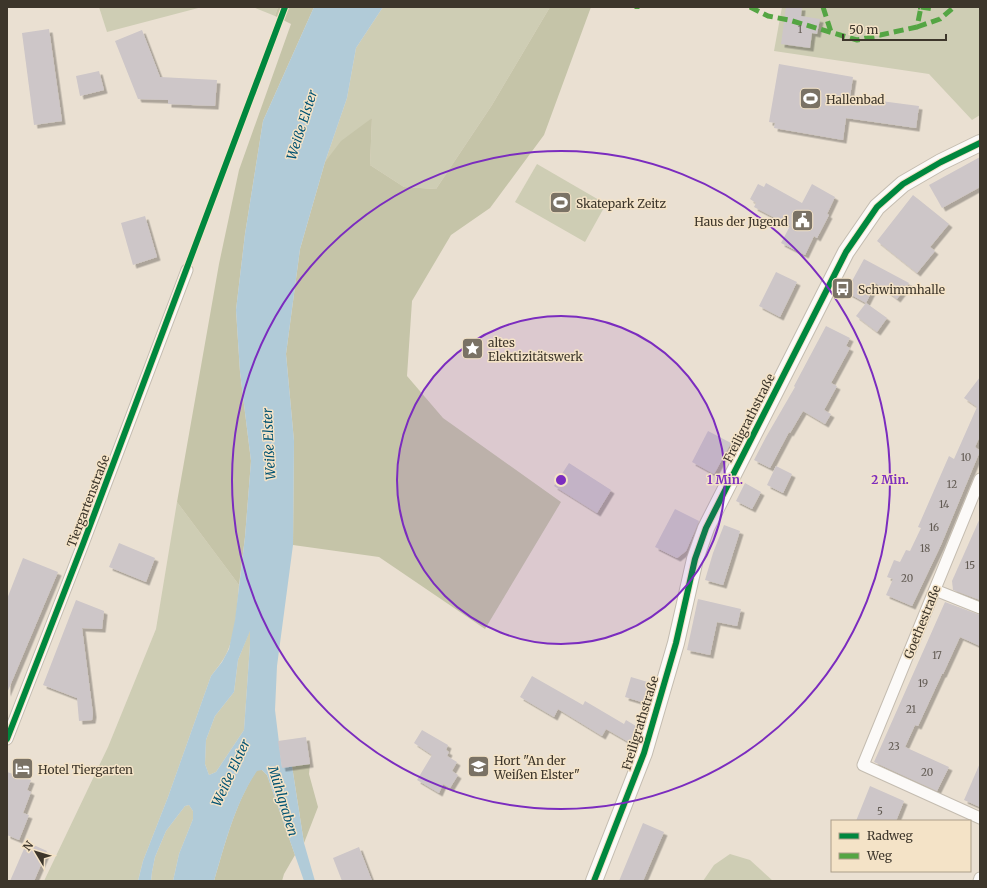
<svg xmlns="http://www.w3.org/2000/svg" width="987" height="888" font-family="Merriweather,serif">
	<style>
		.green { fill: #cecdb4 }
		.forest { fill: #c5c4a8 }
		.water { fill: #b1cbd8; fill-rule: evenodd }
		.building { fill: #cdc6c8; filter: url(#shadow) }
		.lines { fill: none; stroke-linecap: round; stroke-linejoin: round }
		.street-casing { stroke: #c4bcb0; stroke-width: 13 }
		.secondary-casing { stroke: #c4bcb0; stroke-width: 18 }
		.street { stroke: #fcfaf8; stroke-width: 11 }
		.secondary { stroke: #fcfaf8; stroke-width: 16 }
		.quiet { stroke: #54a543; stroke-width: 5; stroke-dasharray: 10 5; stroke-linecap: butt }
		.cycleway-casing { stroke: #f4e3c7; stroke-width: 8 }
		.cycleway { stroke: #00873e; stroke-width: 6 }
		.ring { fill: none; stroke: #7b2cbf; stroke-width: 2 }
		.labels { text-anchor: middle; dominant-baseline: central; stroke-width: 3; stroke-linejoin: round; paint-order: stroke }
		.number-label { font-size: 10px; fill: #615a52 }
		.poi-label { font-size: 12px; fill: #3d362b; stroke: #f4e3c7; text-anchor: start }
		.street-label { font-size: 12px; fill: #3d362b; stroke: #f4e3c7 }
		.water-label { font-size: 13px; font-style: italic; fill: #005272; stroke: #f4e3c7 }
		.centre { fill: #7b2cbf; stroke: #f4e3c7; stroke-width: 2 }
		.ring-label { font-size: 12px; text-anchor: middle; font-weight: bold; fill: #7b2cbf; stroke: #f4e3c7; stroke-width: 3; stroke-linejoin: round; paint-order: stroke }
	</style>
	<defs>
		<filter id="shadow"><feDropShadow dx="3.5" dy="3.5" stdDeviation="0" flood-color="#0004"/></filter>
	</defs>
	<rect width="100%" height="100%" fill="#eae0d2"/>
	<g class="green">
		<polygon points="99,7 202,7 107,32"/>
		<polygon points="253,7 278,7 275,16"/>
		<polygon points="383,7 550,7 492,105 436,189 404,187 370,165 372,118 325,162 347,98 356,48"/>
		<polygon points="782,7 980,7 980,115 972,120 929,74 774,51"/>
		<polygon points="537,164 606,204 585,242 515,202"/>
		<path d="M177 502 239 585C237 606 236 631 228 650 224 660 217 668 211 676L168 797 143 861 138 881H44L108 747 156 629Z"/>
		<polygon points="250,630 250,644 244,730 216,772 209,775 205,764 206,740 215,716 234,692 238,660"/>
		<polygon points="189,805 193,811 193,819 179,854 173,881 151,881 152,872 155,857 166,831 185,806"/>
		<polygon points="730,854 750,860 773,881 703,881 714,865"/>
	</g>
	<g class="forest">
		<polygon points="278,7 314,7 263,121 245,234 236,310 240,372 251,461 245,537 239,585 177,502 219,264 239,170 291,24 275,16"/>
		<polygon points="550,7 591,7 544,135 490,208 451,235 412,301 407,376 443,418 561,502 485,629 379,557 293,545 294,441 286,354 300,249 325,162 341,141 372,118 370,165 404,187 436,189 492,105"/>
		<polygon points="310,764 309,774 318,807 304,843 292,766"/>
		<path d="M257 770H262L267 775 295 855 284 874 282 881H214C225 844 235 803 257 770Z"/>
	</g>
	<path class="water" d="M314 7H383L356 48 347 98 325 162 300 249 286 354 294 441 293 545 277 666 275 710 282 767 292 766 304 843 315 881H304L267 775 262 770 257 771C235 803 225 844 214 881H173L179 854 193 819V811L189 805 185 806 166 831 155 857 152 872 151 881H138L143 861 168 797 211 676 222 662 229 649 235 620 245 537 251 461 240 372 236 310 245 234 263 121ZM250 631V644L244 730 216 772 209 775 205 764 206 740 215 716 234 692 238 660Z"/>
	<g class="building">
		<polygon points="786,7 802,7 801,16 820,19 817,34 812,33 810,48 781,44"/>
		<polygon points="49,29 62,121 34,125 22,33"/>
		<polygon points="142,30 160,77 217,80 215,106 168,104 168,100 138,99 115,41"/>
		<polygon points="779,64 853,77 850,97 919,106 916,128 846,118 843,140 774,128 775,123 769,122"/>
		<polygon points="99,71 104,90 80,96 76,76"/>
		<polygon points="980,157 980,187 942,208 929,185"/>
		<polygon points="766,183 802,203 812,184 835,197 827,214 829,215 817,238 814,236 805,255 781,243 790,226 754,207 756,203 750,199 758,184 764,187"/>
		<polygon points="913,195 949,224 930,247 935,251 917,273 877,241"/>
		<polygon points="145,216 157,257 133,265 121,223"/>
		<polygon points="864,259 909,283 897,299 876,283 866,303 846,292"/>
		<polygon points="776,272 797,282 780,317 759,306"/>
		<polygon points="866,303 887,318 877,332 856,316"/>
		<polygon points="826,326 850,338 846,346 850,348 831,383 837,386 824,410 831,414 825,424 803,411 790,433 789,432 770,468 754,460 766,437 795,387 794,386"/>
		<polygon points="980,377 980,436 975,447 980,451 941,545 912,606 886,595 893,579 887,577 894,560 900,562 906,550 910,551 921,528 918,527 949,456 954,459 977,407 964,398"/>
		<polygon points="708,431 731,443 714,474 692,462"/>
		<polygon points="569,463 611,490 597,513 554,486"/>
		<polygon points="776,466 792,474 783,493 767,485"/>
		<polygon points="745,483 761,492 752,509 736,501"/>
		<polygon points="675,509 699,521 686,551 677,558 655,547"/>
		<polygon points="980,518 980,600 953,590 952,581"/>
		<polygon points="724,525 740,531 723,585 705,580 713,553"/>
		<polygon points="119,543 155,558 146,582 109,567"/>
		<polygon points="23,558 58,572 7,693 7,599"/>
		<polygon points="698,599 741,609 737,626 717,622 710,655 687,650"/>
		<polygon points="76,600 104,611 102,629 82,628 93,714 92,720 79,721 77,698 43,685"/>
		<polygon points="945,602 980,615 980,646 960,637 943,674 942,674 918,726 915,725 905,747 949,767 937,791 874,762"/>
		<polygon points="532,676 583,705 585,701 624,724 626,720 641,729 632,744 606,729 602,736 558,709 554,717 520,697"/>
		<polygon points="631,677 651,683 645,703 625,697"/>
		<polygon points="422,730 448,745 446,750 449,752 447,756 457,762 452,771 458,775 450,788 443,784 439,793 417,780 432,755 414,743"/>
		<polygon points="306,737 310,764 282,768 278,741"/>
		<polygon points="980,763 980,807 964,800"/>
		<polygon points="7,772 31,780 27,790 31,792 23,813 29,815 19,840 7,835"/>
		<polygon points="870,786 904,801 896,821 856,821"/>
		<polygon points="643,823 664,832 643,881 619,881"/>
		<polygon points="27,842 47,851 34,881 10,881"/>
		<polygon points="359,847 372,881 342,881 333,858"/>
	</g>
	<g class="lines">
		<defs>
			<g id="street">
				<polyline points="980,479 863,765 980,818"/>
				<polyline points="935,590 980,608"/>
				<polyline points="7,739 83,544 187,270"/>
				<polyline points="979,881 980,878"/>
			</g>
			<polyline id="secondary" points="594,881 644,753 676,643 695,559 706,528 846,252 877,207 903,184 941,162 980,143"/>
		</defs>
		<use href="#street" class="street-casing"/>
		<use href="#secondary" class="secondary-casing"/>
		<use href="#street" class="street"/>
		<use href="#secondary" class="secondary"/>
		<g class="quiet">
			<polyline points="637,7 637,9"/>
			<polyline points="750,7 768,16 789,20 857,40 917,27 921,7 918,7"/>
			<polyline points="823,7 831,32"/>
			<polyline points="921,7 933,9 935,7"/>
			<polyline points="917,27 940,19 954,7"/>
		</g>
		<defs>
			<g id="cycleway">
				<polyline points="7,739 83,544 285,7"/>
				<polyline points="594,881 644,753 676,643 695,559 706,528 846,252 877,207 903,184 941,162 980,143"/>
			</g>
		</defs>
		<use href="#cycleway" class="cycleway-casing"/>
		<use href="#cycleway" class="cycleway"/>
	</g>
	<circle cx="561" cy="480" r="164" fill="#7b2cbf" fill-opacity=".12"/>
	<g class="ring">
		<circle cx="561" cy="480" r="164"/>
		<circle cx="561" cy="480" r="329"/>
	</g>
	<defs>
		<symbol id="stadium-square" viewBox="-11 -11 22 22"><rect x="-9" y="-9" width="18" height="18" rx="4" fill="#7a7265" stroke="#f4e3c7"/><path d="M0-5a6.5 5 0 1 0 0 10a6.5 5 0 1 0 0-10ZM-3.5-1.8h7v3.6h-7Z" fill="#fff"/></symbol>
		<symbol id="civic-square" viewBox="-11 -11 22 22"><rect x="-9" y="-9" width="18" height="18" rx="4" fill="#7a7265" stroke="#f4e3c7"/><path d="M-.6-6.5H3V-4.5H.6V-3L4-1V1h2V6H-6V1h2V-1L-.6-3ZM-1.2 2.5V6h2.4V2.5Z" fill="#fff"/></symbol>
		<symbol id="bus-square" viewBox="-11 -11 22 22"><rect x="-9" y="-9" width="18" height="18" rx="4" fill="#7a7265" stroke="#f4e3c7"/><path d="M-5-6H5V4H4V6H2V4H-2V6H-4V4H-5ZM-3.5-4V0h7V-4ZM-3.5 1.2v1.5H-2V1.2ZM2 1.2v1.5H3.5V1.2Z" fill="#fff"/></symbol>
		<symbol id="sight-square" viewBox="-11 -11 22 22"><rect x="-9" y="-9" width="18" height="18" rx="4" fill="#7a7265" stroke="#f4e3c7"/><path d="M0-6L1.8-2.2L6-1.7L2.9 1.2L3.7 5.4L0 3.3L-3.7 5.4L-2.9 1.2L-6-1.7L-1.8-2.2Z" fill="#fff"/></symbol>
		<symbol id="school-square" viewBox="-11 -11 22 22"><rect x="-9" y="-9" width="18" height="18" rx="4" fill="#7a7265" stroke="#f4e3c7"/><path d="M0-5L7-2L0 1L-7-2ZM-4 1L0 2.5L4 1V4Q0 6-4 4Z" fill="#fff"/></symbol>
		<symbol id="hotel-square" viewBox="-11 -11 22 22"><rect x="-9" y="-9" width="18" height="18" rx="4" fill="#7a7265" stroke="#f4e3c7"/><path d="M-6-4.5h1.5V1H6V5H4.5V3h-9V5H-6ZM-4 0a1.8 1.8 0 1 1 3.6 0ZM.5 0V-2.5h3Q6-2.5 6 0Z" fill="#fff"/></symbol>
	</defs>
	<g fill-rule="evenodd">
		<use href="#stadium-square" x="798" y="86" width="25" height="25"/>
		<use href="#stadium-square" x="548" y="190" width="25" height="25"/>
		<use href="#civic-square" x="790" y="208" width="25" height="25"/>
		<use href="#bus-square" x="830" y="276" width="25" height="25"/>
		<use href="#sight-square" x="460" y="336" width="25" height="25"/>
		<use href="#school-square" x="466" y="754" width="25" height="25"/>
		<use href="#hotel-square" x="10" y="756" width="25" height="25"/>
	</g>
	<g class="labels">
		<g class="number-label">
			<text x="800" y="29">1</text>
			<text x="966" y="457">10</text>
			<text x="952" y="484">12</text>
			<text x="944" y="504">14</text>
			<text x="934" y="527">16</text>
			<text x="925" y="548">18</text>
			<text x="970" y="565">15</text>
			<text x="907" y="578">20</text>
			<text x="937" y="655">17</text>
			<text x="923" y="683">19</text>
			<text x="911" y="709">21</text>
			<text x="894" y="746">23</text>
			<text x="927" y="772">20</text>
			<text x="880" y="811">5</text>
		</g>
		<g class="poi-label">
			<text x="826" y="99">Hallenbad</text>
			<text x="576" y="203">Skatepark Zeitz</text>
			<text x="788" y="221" text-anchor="end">Haus der Jugend</text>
			<text x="858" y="289">Schwimmhalle</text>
			<text x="488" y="342">altes<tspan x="488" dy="14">Elektizitätswerk</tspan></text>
			<text x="494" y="760">Hort "An der<tspan x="494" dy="14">Weißen Elster"</tspan></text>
			<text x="38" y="769">Hotel Tiergarten</text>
		</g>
		<g class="street-label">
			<text transform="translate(749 418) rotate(-63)">Freiligrathstraße</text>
			<text transform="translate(88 501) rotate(-69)">Tiergartenstraße</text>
			<text transform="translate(922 622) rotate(-68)">Goethestraße</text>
			<text transform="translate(640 723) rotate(-73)">Freiligrathstraße</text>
		</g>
		<g class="water-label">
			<text transform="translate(302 125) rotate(-72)">Weiße Elster</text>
			<text transform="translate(269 444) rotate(-93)">Weiße Elster</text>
			<text transform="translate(231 773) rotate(-65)">Weiße Elster</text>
			<text transform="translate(283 801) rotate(73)">Mühlgraben</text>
		</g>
	</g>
	<circle cx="561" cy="480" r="6" class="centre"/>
	<g class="ring-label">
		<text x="725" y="484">1 Min.</text>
		<text x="890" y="484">2 Min.</text>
	</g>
	<rect width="987" height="888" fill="none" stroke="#3d362b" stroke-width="16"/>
	<rect x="831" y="820" width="140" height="52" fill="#f4e3c7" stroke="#ab9e89"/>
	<rect x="839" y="833" width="20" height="6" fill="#00873e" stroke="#ab9e89"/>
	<text x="867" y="840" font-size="12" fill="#3d362b">Radweg</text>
	<rect x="839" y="853" width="20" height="6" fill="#54a543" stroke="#ab9e89"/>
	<text x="867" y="860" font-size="12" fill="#3d362b">Weg</text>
	<g transform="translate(36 852) rotate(308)" stroke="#f4e3c7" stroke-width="3" paint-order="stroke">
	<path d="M0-3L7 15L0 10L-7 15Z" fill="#3d362b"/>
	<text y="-6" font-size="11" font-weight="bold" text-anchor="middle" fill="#3d362b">N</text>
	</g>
	<path d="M843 34v6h103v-6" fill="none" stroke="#3d362b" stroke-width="2"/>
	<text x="849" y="34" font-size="12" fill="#3d362b" stroke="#f4e3c7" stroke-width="3" paint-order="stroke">50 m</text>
</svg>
